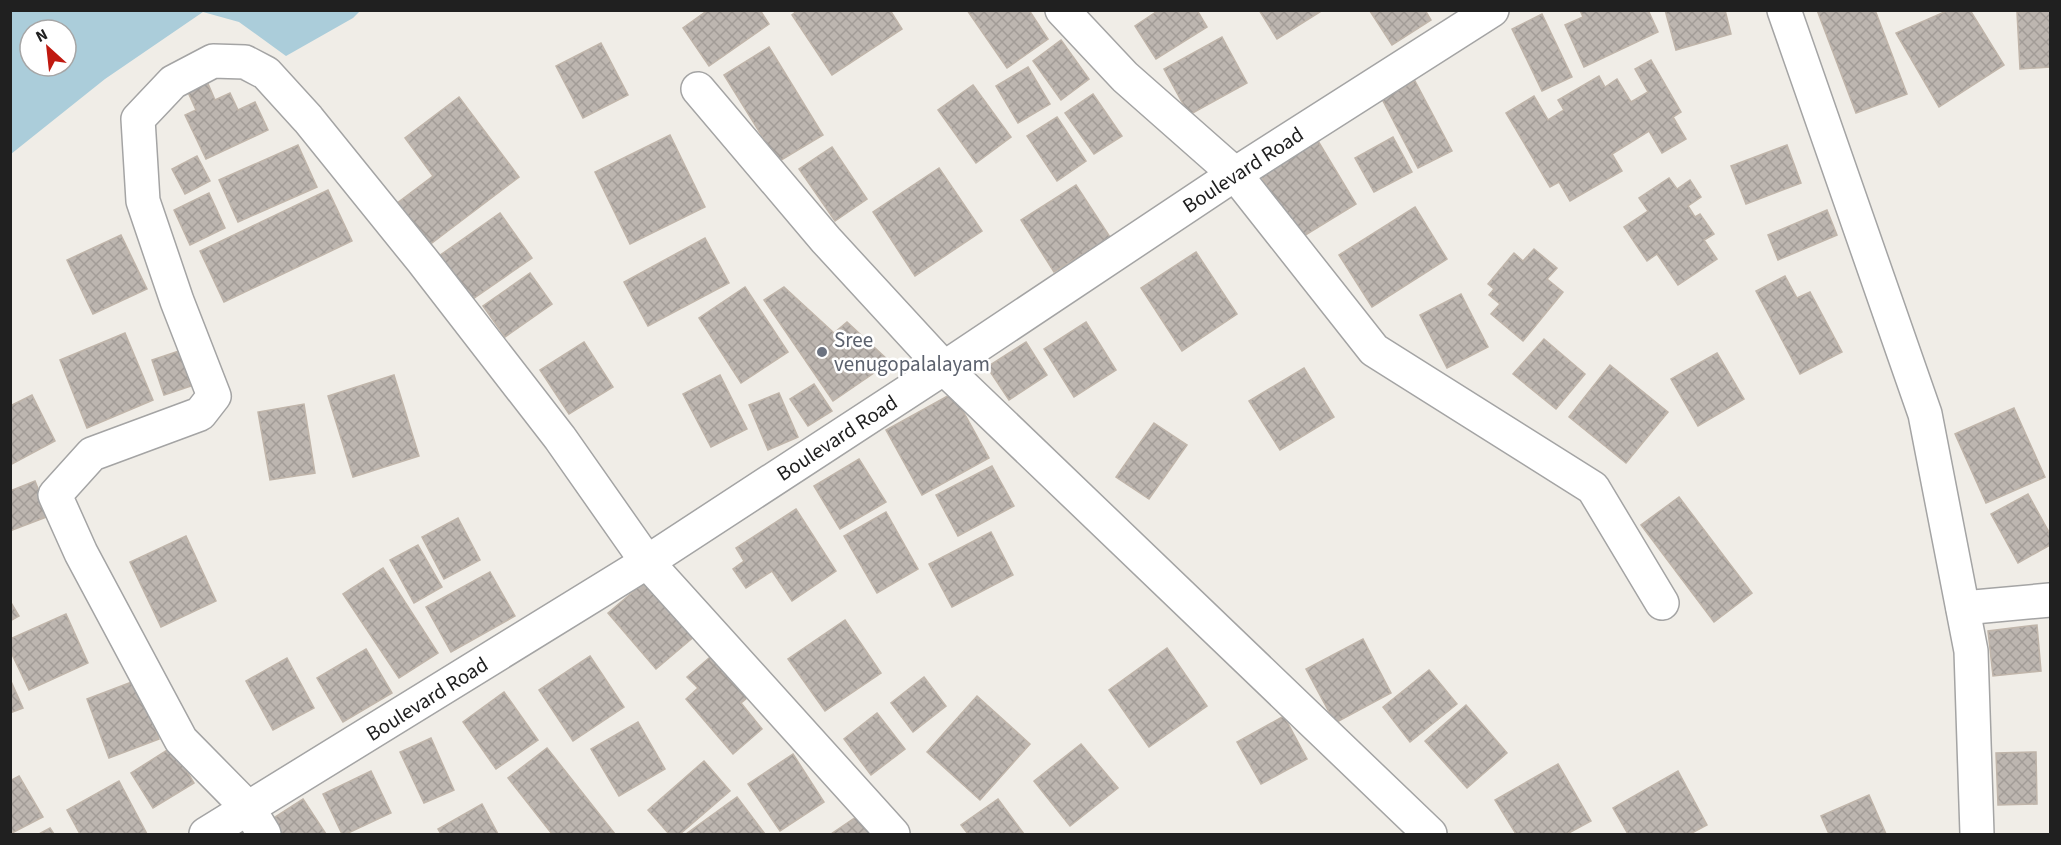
<svg xmlns="http://www.w3.org/2000/svg" width="2061" height="845" font-family="'Source Sans 3',sans-serif">
	<style>
		.water { fill: #abcdda; fill-rule: evenodd }
		.building { fill: url(#building-cross-hatch); stroke: #c0b5aa; stroke-width: 1.5 }
		.lines { fill: none; stroke-linecap: round; stroke-linejoin: round }
		.minor-casing { stroke: #a4a4a4; stroke-width: 36 }
		.minor { stroke: #fff; stroke-width: 33 }
		.worship-dot { fill: #6b7280; stroke: #fff; stroke-width: 2 }
		.labels { text-anchor: middle; dominant-baseline: central; stroke-width: 5; stroke-linejoin: round; paint-order: stroke }
		.street-label { font-size: 21px; fill: #202020; stroke: #fff }
		.worship-label { font-size: 21px; fill: #5b616d; stroke: #fff; text-anchor: start }
	</style>
	<defs>
		<pattern id="building-cross-hatch" width="8" height="8" patternUnits="userSpaceOnUse" patternTransform="scale(1.5)"><rect width="8" height="8" fill="#bdb6b0"/><path d="M0 0l8 8M0 8l8-8" fill="none" stroke="#a29c97"/></pattern>
	</defs>
	<rect width="100%" height="100%" fill="#f0ede7"/>
	<path class="water" d="M11 10H360V11L353 18 286 56 239 22 203 12 105 79 11 154ZM30 30H66V66H30Z"/>
	<g class="building">
		<polygon points="708,10 760,10 769,24 709,66 683,28"/>
		<polygon points="798,10 890,10 902,29 832,75 792,15"/>
		<polygon points="967,10 1029,10 1048,39 1007,68"/>
		<polygon points="1159,10 1197,10 1207,27 1156,59 1135,26"/>
		<polygon points="1259,10 1323,10 1277,39"/>
		<polygon points="1371,10 1425,10 1431,20 1392,45 1370,11"/>
		<polygon points="1580,10 1648,10 1658,32 1584,67 1565,25 1583,17"/>
		<polygon points="1665,10 1725,10 1731,34 1676,50"/>
		<polygon points="1817,10 1875,10 1907,94 1856,113"/>
		<polygon points="1949,10 1970,10 2004,65 1939,107 1896,33"/>
		<polygon points="2050,10 2050,67 2020,69 2017,12"/>
		<polygon points="1542,14 1572,77 1542,91 1512,29"/>
		<polygon points="1222,37 1247,83 1189,115 1164,69"/>
		<polygon points="1061,40 1089,79 1061,100 1033,61"/>
		<polygon points="601,43 628,95 583,118 556,66"/>
		<polygon points="769,47 823,135 778,162 724,75"/>
		<polygon points="1651,60 1681,112 1673,117 1686,139 1662,153 1649,131 1612,154 1622,171 1570,201 1559,182 1550,187 1506,113 1534,96 1548,120 1564,110 1558,100 1599,76 1605,87 1617,79 1631,102 1648,92 1635,69"/>
		<polygon points="1028,67 1050,104 1018,123 996,86"/>
		<polygon points="206,79 215,100 230,93 238,110 255,102 268,130 206,159 185,115 196,110 186,88"/>
		<polygon points="1415,81 1452,151 1418,168 1382,99"/>
		<polygon points="973,85 1011,137 976,163 938,110"/>
		<polygon points="1093,94 1122,136 1094,154 1065,113"/>
		<polygon points="459,97 519,177 428,246 396,204 433,176 405,138"/>
		<polygon points="1057,117 1086,161 1057,181 1027,136"/>
		<polygon points="670,135 705,207 630,244 595,172"/>
		<polygon points="1393,137 1412,172 1374,192 1355,158"/>
		<polygon points="1318,141 1356,204 1299,239 1261,176"/>
		<polygon points="298,145 317,187 238,222 219,180"/>
		<polygon points="1787,145 1801,183 1746,204 1731,166"/>
		<polygon points="832,147 867,199 835,221 799,169"/>
		<polygon points="197,156 210,181 185,194 172,169"/>
		<polygon points="939,168 982,231 915,276 873,212"/>
		<polygon points="1669,178 1677,189 1690,180 1701,197 1688,206 1695,217 1700,214 1714,234 1704,240 1717,259 1678,285 1657,254 1647,261 1624,227 1648,211 1639,198"/>
		<polygon points="1076,185 1110,237 1054,272 1021,220"/>
		<polygon points="328,190 352,241 224,302 200,251"/>
		<polygon points="209,193 225,228 190,245 174,210"/>
		<polygon points="1415,207 1447,259 1372,307 1339,255"/>
		<polygon points="1827,210 1837,235 1778,260 1768,235"/>
		<polygon points="500,213 532,258 470,301 439,256"/>
		<polygon points="121,235 147,289 93,314 67,260"/>
		<polygon points="705,238 729,283 648,326 624,282"/>
		<polygon points="1534,249 1557,268 1547,279 1563,292 1523,341 1491,314 1500,304 1489,295 1494,289 1488,284 1514,253 1523,261"/>
		<polygon points="1196,252 1237,314 1182,351 1141,288"/>
		<polygon points="530,273 552,304 505,337 483,306"/>
		<polygon points="1785,276 1797,298 1810,292 1842,352 1800,374 1756,291"/>
		<polygon points="745,287 788,352 741,383 699,318"/>
		<polygon points="784,287 834,333 847,322 890,362 833,401 764,300"/>
		<polygon points="1461,294 1488,347 1447,368 1420,315"/>
		<polygon points="1086,322 1116,370 1074,397 1044,349"/>
		<polygon points="125,333 153,400 87,428 60,360"/>
		<polygon points="1544,339 1585,374 1556,409 1513,374"/>
		<polygon points="584,342 613,387 569,414 540,370"/>
		<polygon points="1026,342 1047,375 1009,400 987,367"/>
		<polygon points="179,351 191,386 164,395 152,360"/>
		<polygon points="1717,353 1744,399 1698,426 1671,379"/>
		<polygon points="1610,365 1668,412 1626,463 1569,417"/>
		<polygon points="1304,368 1334,417 1280,450 1249,401"/>
		<polygon points="394,375 419,456 353,477 328,396"/>
		<polygon points="720,375 747,429 711,447 683,394"/>
		<polygon points="814,384 832,411 808,426 790,399"/>
		<polygon points="779,393 798,437 768,450 749,405"/>
		<polygon points="953,393 989,458 922,495 886,430"/>
		<polygon points="32,395 55,441 10,465 10,406"/>
		<polygon points="304,404 315,473 270,480 258,412"/>
		<polygon points="2014,408 2045,477 1986,503 1955,434"/>
		<polygon points="1154,423 1187,445 1149,499 1116,477"/>
		<polygon points="859,459 886,502 840,529 814,486"/>
		<polygon points="992,466 1014,506 958,536 936,495"/>
		<polygon points="35,481 49,516 10,531 10,491"/>
		<polygon points="2028,494 2050,534 2050,545 2018,563 1991,514"/>
		<polygon points="1679,497 1752,593 1714,622 1641,525"/>
		<polygon points="796,509 836,571 792,601 772,571 746,588 733,569 744,561 736,548"/>
		<polygon points="886,512 918,569 877,593 844,536"/>
		<polygon points="458,518 480,560 444,579 422,537"/>
		<polygon points="991,532 1013,575 952,607 929,564"/>
		<polygon points="186,536 216,601 161,627 130,562"/>
		<polygon points="418,545 442,587 414,603 390,560"/>
		<polygon points="383,568 438,653 399,678 343,594"/>
		<polygon points="490,572 515,616 451,652 426,607"/>
		<polygon points="647,580 696,635 656,669 608,613"/>
		<polygon points="10,601 19,616 10,621"/>
		<polygon points="66,614 88,663 29,690 10,650 10,639"/>
		<polygon points="845,620 881,673 825,711 788,659"/>
		<polygon points="2037,625 2041,671 1993,676 1988,631"/>
		<polygon points="1363,639 1391,693 1335,723 1306,669"/>
		<polygon points="1167,648 1207,706 1149,747 1109,690"/>
		<polygon points="366,649 392,693 343,722 317,678"/>
		<polygon points="716,652 752,694 741,703 762,729 733,754 686,699 698,688 687,677"/>
		<polygon points="590,656 624,707 573,741 539,690"/>
		<polygon points="287,658 314,708 273,730 246,681"/>
		<polygon points="1429,670 1457,704 1410,742 1383,707"/>
		<polygon points="924,677 946,706 913,732 891,703"/>
		<polygon points="10,679 23,708 10,713"/>
		<polygon points="137,680 159,739 109,758 87,699"/>
		<polygon points="504,692 538,740 496,769 463,722"/>
		<polygon points="977,696 1030,744 980,800 927,752"/>
		<polygon points="1466,705 1507,753 1467,788 1425,741"/>
		<polygon points="877,713 905,749 871,775 844,739"/>
		<polygon points="1284,716 1307,759 1261,784 1237,742"/>
		<polygon points="638,722 665,769 619,796 591,749"/>
		<polygon points="431,738 454,790 424,803 400,752"/>
		<polygon points="1081,744 1118,788 1070,826 1034,781"/>
		<polygon points="172,747 194,783 153,808 131,773"/>
		<polygon points="547,748 615,834 552,834 508,778"/>
		<polygon points="2036,752 2037,804 1998,805 1996,753"/>
		<polygon points="793,754 824,802 780,831 748,784"/>
		<polygon points="704,761 730,791 680,834 669,834 648,810"/>
		<polygon points="1558,764 1591,821 1567,834 1516,834 1495,800"/>
		<polygon points="371,771 391,813 346,834 342,834 323,794"/>
		<polygon points="1678,771 1707,825 1690,834 1628,834 1613,808"/>
		<polygon points="19,776 43,817 10,834 10,781"/>
		<polygon points="119,781 147,834 80,834 67,810"/>
		<polygon points="1869,795 1886,834 1829,834 1821,816"/>
		<polygon points="737,797 765,834 686,834"/>
		<polygon points="303,799 326,834 282,834 272,819"/>
		<polygon points="998,799 1024,834 968,834 961,825"/>
		<polygon points="482,804 498,834 441,834 438,829"/>
		<polygon points="859,815 872,834 831,834"/>
		<polygon points="50,828 54,834 39,834"/>
	</g>
	<g class="lines">
		<defs>
			<g id="minor">
				<polyline points="1062,10 1125,77 1235,174 1374,350 1593,488 1662,603"/>
				<polyline points="1784,10 1925,414 1971,651 1977,834"/>
				<polyline points="698,89 826,240 944,368 1430,834"/>
				<polyline points="1963,608 2050,600"/>
				<polyline points="206,834 647,562 944,368 1235,174 1492,10"/>
				<polyline points="264,834 249,809 181,740 81,553 55,495 92,454 200,414 214,396 177,301 143,201 138,119 173,82 213,61 245,62 266,73 308,119 422,260 560,438 647,562 893,834"/>
			</g>
		</defs>
		<use href="#minor" class="minor-casing"/>
		<use href="#minor" class="minor"/>
	</g>
	<circle class="worship-dot" cx="822" cy="352" r="6"/>
	<g class="labels">
		<g class="street-label">
			<text transform="translate(1243 170) rotate(-33)">Boulevard Road</text>
			<text transform="translate(837 438) rotate(-33)">Boulevard Road</text>
			<text transform="translate(427 699) rotate(-32)">Boulevard Road</text>
		</g>
		<g class="worship-label">
			<text x="834" y="340">Sree<tspan x="834" dy="24">venugopalalayam</tspan></text>
		</g>
	</g>
	<rect width="2061" height="845" fill="none" stroke="#202020" stroke-width="24"/>
	<g transform="translate(48 48) rotate(333)"><circle r="28" fill="#ffffff" stroke="#a6a6a6" stroke-width="1.5"/>
	<path d="M0-4.5L10 22L0 15L-10 22Z" fill="#c01910"/>
	<text y="-9" font-size="16" font-weight="bold" text-anchor="middle" fill="#202020">N</text>
	</g>
</svg>
